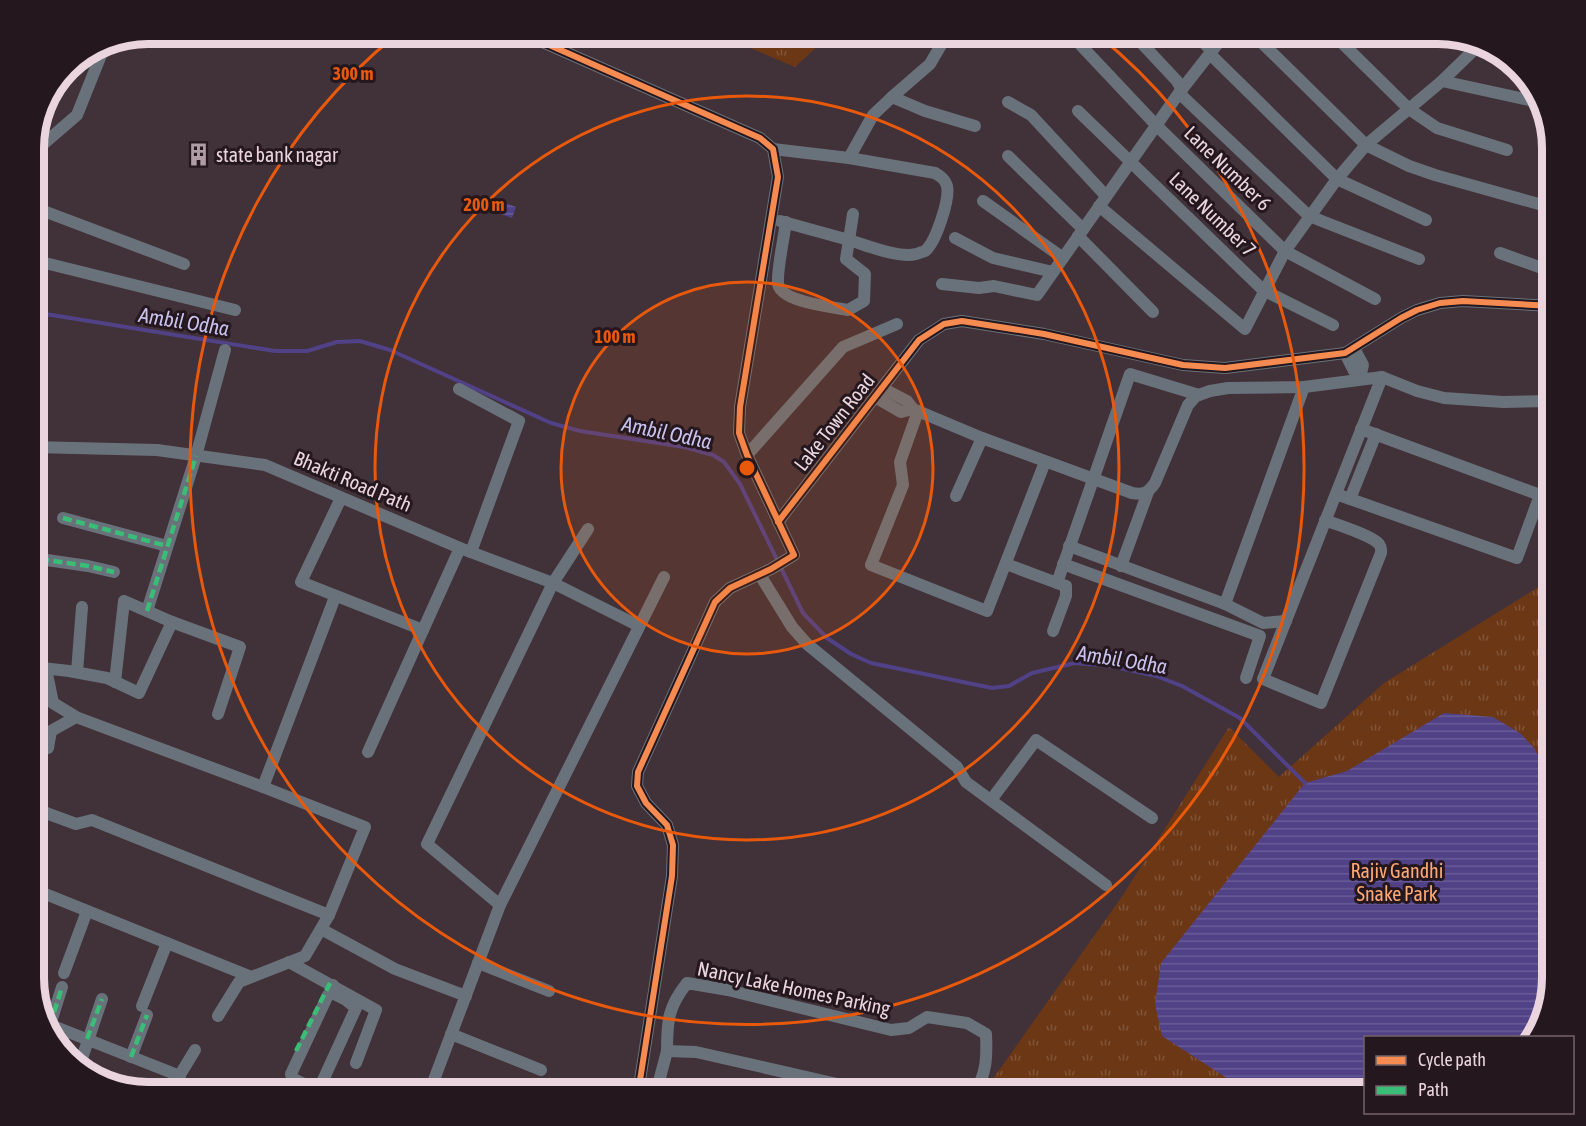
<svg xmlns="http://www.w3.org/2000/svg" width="1586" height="1126" font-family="'Asap Condensed',sans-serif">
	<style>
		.grass { fill: url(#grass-tufts) }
		.water { fill: url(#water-rules) }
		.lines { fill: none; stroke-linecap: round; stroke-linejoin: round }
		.stream { stroke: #514187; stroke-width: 4 }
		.minor { stroke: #69727a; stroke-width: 12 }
		.quiet { stroke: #3abd76; stroke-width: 4.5; stroke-dasharray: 9 4.5; stroke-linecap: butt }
		.cycleway-casing { stroke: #25171e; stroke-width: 10 }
		.cycleway { stroke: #f68b52; stroke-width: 6 }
		.ring { fill: none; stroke: #e8590c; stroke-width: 3 }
		.labels { text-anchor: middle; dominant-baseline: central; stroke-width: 6; stroke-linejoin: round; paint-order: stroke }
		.poi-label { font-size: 20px; fill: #ead5de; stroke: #25171e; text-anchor: start }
		.street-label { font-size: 20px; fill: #ead5de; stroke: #25171e }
		.park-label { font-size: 20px; fill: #ffa977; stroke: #25171e }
		.water-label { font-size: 21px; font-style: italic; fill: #c7c2ee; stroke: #25171e }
		.rim { fill: none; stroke: #ead5de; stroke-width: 8 }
		.centre { fill: #e8590c; stroke: #25171e; stroke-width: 3 }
		.ring-label { font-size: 18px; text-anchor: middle; font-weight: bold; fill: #e8590c; stroke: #25171e; stroke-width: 6; stroke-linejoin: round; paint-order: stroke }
	</style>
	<defs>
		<pattern id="grass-tufts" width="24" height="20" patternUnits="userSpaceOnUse" patternTransform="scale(1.5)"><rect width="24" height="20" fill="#6c3715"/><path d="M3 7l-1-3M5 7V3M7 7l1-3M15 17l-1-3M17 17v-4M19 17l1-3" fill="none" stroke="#815337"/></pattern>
		<pattern id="water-rules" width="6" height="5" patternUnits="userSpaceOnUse" patternTransform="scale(1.5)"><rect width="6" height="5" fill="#514187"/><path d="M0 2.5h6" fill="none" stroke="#6a5c98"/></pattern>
	</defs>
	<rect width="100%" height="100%" fill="#413139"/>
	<g class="grass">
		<polygon points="715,33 832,33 795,67"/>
		<polygon points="1553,578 1553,979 1533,1037 1366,1038 1365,1093 983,1093 1123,895 1229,727 1279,777 1384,683"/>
	</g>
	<g class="water">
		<polygon points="489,197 516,207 512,218 485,208"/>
		<polygon points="1444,713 1493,717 1520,733 1535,749 1553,791 1553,979 1533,1037 1366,1038 1365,1093 1250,1093 1162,1036 1155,1004 1161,963 1305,783 1347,771"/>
	</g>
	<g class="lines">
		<polyline class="stream" points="33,312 275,351 307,351 337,342 360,341 390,350 551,423 580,431 684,447 713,455 724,462 740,484 803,613 827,638 851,654 871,663 992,688 1009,686 1032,673 1075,663 1111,666 1156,676 1182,686 1240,718 1305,783"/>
		<g class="minor">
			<polyline points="522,33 760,138 773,149 778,177 740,407 739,433 747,455 794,555 771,569 730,588 715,602 638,772 637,786 646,803 667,825 673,845 672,876 638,1093"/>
			<polyline points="1132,33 1177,81 1182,90"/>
			<polyline points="1194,33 1212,51"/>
			<polyline points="1252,33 1366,145 1409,166 1435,175 1553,208"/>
			<polyline points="1332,33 1409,109 1437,128 1507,150"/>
			<polyline points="1073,37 1156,125 1285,251 1375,299"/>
			<polyline points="1210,54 1337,179 1426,220"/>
			<polyline points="1442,81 1543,103"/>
			<polyline points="1179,93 1309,216 1419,259"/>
			<polyline points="892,97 930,64 948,33"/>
			<polyline points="1008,102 1031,115 1106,196"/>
			<polyline points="1078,111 1263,290 1333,325"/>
			<path d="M773 149 849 158 935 173C940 176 945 179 947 186 950 199 936 242 925 251 925 251 917 254 916 254 900 259 866 245 849 240L846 259 865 274 864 301 848 310C832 307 779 302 778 283 777 269 784 238 786 222"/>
			<polyline points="33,153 77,115 103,50"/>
			<polyline points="1008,156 1083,229"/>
			<polyline points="849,158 873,115 892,97 925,111 975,126"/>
			<polyline points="983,201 1063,258"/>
			<polyline points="1099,206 1245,329 1285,251 1337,179 1366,145 1442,81 1478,46"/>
			<polyline points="33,207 184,264"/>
			<polyline points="780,221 849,240 853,214"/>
			<polyline points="1078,236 1153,312"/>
			<polyline points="955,238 993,258 1053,272"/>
			<polyline points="1500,253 1553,272"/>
			<polyline points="33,260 235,310"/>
			<polyline points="942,284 979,288 994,286 1037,295 1179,93 1226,33"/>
			<polyline points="1354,348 1363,365 1361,373 1364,378"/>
			<polyline points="1345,353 1354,371 1361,373"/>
			<path d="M882 388 907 401 913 409 982 438 1132 493C1144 495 1148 493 1155 483L1188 405 1196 396 1210 391 1228 388 1304 387 1382 377 1417 391 1444 398 1503 402 1553 401"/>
			<polyline points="459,389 519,421 471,552"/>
			<polyline points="875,397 901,412 913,409"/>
			<polyline points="918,411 900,462 903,485 871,565 987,611 1045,462"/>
			<polyline points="33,447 157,450 265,465 460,548 553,583 639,626"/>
			<polyline points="747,455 843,347 897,324"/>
			<polyline points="1336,494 1517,558 1540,495 1361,429"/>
			<polyline points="956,496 982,438"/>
			<polyline points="341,498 301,582 423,630"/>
			<polyline points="1350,499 1376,434"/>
			<polyline points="63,518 167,546"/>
			<path d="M1325 520C1337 525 1371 535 1379 544 1382 548 1381 549 1381 553L1321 703 1263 679 1382 377"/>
			<polyline points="778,522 919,340 944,324 962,321 1044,334 1183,365 1225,368 1345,353 1401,318 1417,310 1440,303 1463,301 1553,306"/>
			<polyline points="1069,546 1225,604 1304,387"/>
			<polyline points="1551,555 1553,555"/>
			<polyline points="40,559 88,566 114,572"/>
			<polyline points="1006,564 1057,583 1130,374 1199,395"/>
			<polyline points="1063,564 1260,636 1246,678"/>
			<polyline points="1121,566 1148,492"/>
			<polyline points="760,575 792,627 807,644 957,767 966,782 1106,885"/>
			<polyline points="1223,603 1263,623 1286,621"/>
			<polyline points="147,611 196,456 225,350"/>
			<polyline points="1053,631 1066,596 1066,586 1057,583"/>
			<polyline points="33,667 69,671 107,678 139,693 172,622"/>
			<polyline points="36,667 41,545"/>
			<polyline points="46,669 53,703 76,717 263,787 365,827 329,915 305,956 239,982 218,1016"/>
			<polyline points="77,672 82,607"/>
			<polyline points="115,682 124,601 172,622 240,647 218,714"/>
			<polyline points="48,748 51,731 76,717"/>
			<polyline points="368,752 460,548"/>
			<polyline points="263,787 335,597"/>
			<polyline points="991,800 1036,740 1152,818"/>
			<polyline points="38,810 76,824 92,820 329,915"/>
			<polyline points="33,889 249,976"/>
			<polyline points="500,905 427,844 553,583 588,529"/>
			<polyline points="321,929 395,969 466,996"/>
			<polyline points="289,962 376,1010 356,1063"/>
			<polyline points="478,963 549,991"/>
			<polyline points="64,973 87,911"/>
			<polyline points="34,989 40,973"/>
			<polyline points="332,993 346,1000 356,1008 319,1089 316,1090 292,1078 291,1074 328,995 332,993 333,985"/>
			<polyline points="142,1006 167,943"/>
			<polyline points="43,1022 180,1076"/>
			<polyline points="50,1025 62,987"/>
			<polyline points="451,1034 541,1070"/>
			<polyline points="131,1057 147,1015"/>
			<polyline points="78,1070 102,999"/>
			<polyline points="176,1081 202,1093"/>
			<polyline points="859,1089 882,1093"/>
			<polyline points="169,1093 195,1050"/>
			<polyline points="429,1093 500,905 664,577"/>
			<polyline points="656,1093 667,1051"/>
			<path d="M857 1093 859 1089 696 1052 667 1051C667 1021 668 1007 687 983L728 990 891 1030 909 1028 927 1017 967 1023 986 1034C987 1056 987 1074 974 1093"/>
		</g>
		<g class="quiet">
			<polyline points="63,518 167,546"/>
			<polyline points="40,559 88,566 114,572"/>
			<polyline points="147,611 196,456"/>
			<polyline points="36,667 41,545"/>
			<polyline points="50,1025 62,987"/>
			<polyline points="87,1039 102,999"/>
			<polyline points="296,1051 330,983"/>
			<polyline points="131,1057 147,1015"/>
			<polyline points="176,1081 202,1093"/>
		</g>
		<defs>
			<g id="cycleway">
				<polyline points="522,33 760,138 773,149 778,177 740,407 739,433 747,455 794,555 771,569 730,588 715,602 638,772 637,786 646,803 667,825 673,845 672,876 638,1093"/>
				<polyline points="778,522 919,340 944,324 962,321 1044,334 1183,365 1225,368 1345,353 1401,318 1417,310 1440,303 1463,301 1553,306"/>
			</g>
		</defs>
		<use href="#cycleway" class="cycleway-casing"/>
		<use href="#cycleway" class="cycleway"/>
	</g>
	<circle cx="747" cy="468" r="186" fill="#e8590c" fill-opacity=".12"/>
	<g class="ring">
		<circle cx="747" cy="468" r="186"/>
		<circle cx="747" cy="468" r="372"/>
		<path d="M1098 35A557 557 0 1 1 396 35"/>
	</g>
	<defs>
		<symbol id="building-bare" viewBox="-9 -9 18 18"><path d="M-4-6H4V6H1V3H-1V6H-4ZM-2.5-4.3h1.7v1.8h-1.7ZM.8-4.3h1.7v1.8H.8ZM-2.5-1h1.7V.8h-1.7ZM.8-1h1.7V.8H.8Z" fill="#af9ca4" stroke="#25171e" stroke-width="2.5" paint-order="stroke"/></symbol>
	</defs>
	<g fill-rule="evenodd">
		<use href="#building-bare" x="182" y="138" width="33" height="33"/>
	</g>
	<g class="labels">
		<g class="poi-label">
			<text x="216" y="154">state bank nagar</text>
		</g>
		<g class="street-label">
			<text transform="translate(1228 168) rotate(44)">Lane Number 6</text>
			<text transform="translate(1213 214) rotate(44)">Lane Number 7</text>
			<text transform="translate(834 422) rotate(-52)">Lake Town Road</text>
			<text transform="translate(353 481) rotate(23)">Bhakti Road Path</text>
			<text transform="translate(794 988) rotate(12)">Nancy Lake Homes Parking</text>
		</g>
		<g class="park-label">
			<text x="1397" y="870">Rajiv Gandhi<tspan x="1397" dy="23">Snake Park</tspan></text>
		</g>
		<g class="water-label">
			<text transform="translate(184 321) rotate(9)">Ambil Odha</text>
			<text transform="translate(667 432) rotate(12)">Ambil Odha</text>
			<text transform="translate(1122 659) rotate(9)">Ambil Odha</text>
		</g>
	</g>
	<path d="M0 0H1586V1126H0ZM148 44H1438A104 104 0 0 1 1542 148V978A104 104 0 0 1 1438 1082H148A104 104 0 0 1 44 978V148A104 104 0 0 1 148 44Z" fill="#25171e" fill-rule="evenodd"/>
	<path class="rim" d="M148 44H1438A104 104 0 0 1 1542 148V978A104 104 0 0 1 1438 1082H148A104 104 0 0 1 44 978V148A104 104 0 0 1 148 44Z"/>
	<circle cx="747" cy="468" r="9" class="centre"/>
	<g class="ring-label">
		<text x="353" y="80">300 m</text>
		<text x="484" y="211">200 m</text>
		<text x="615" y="343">100 m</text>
	</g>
	<rect x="1364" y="1036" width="210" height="78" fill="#25171e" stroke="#74636b" stroke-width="1.5"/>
	<rect x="1376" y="1056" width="30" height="9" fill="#f68b52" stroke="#74636b" stroke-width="1.5"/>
	<text x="1418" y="1066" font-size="18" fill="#ead5de">Cycle path</text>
	<rect x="1376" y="1086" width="30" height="9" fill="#3abd76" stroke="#74636b" stroke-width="1.5"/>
	<text x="1418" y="1096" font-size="18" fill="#ead5de">Path</text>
</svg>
